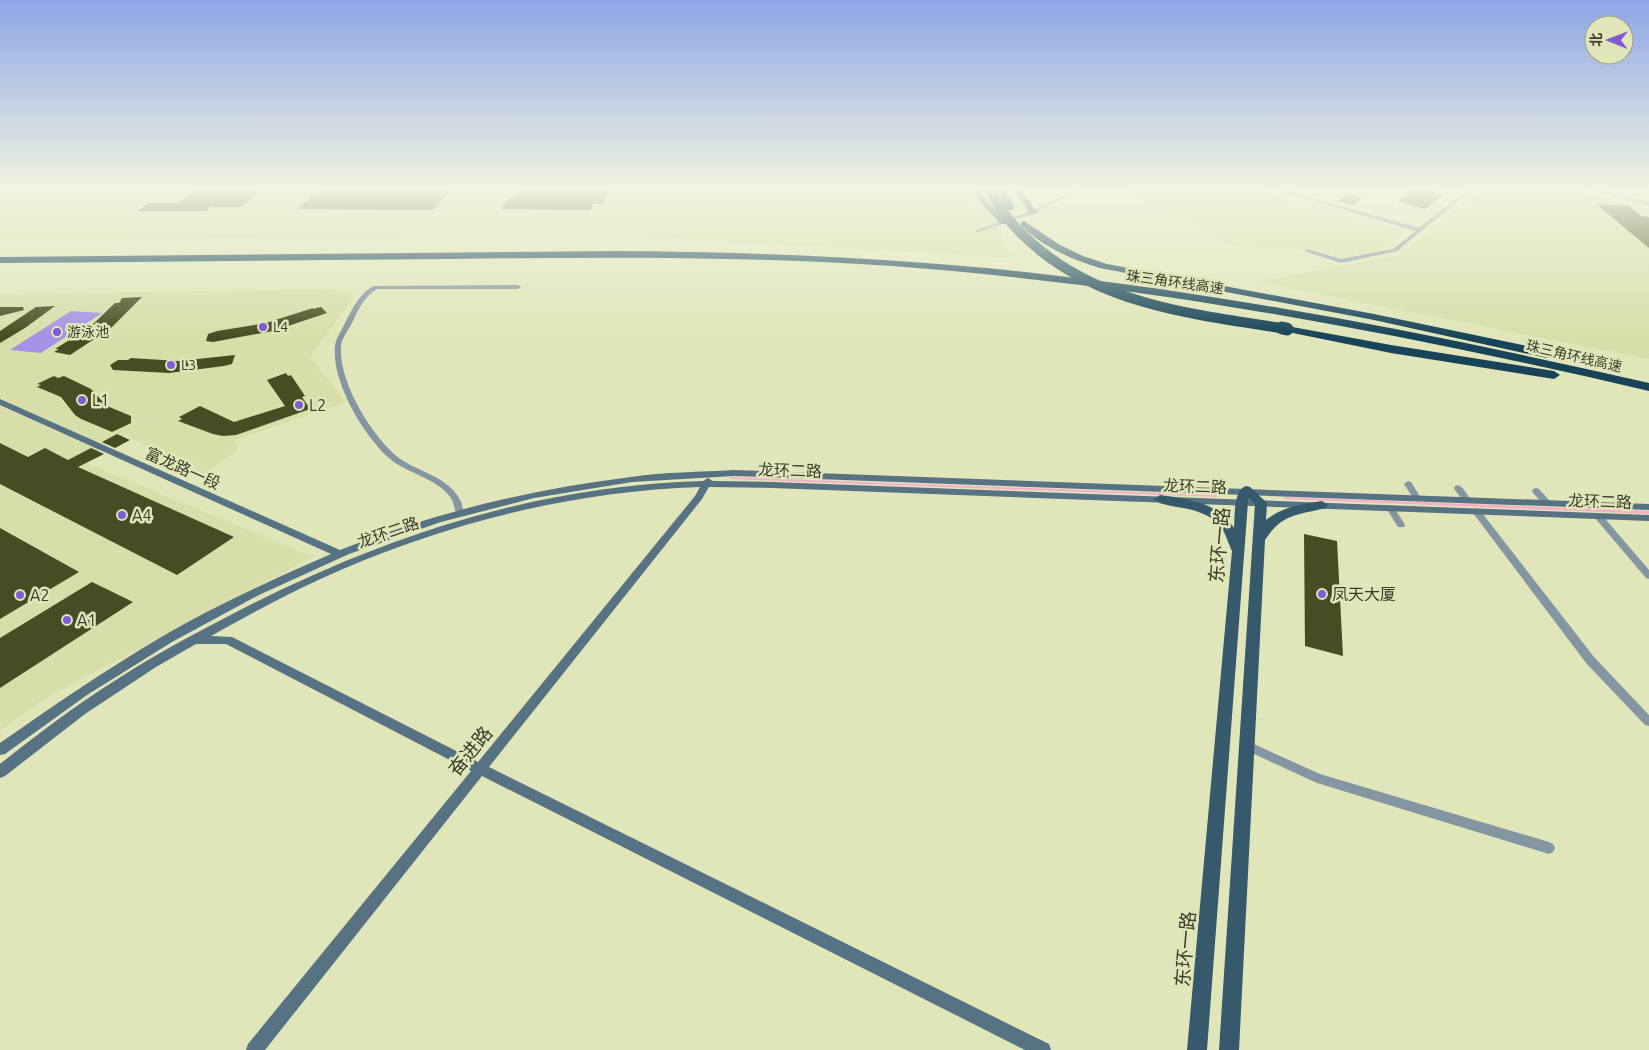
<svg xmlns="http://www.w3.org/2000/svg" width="1649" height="1050" font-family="Ubuntu,'Noto Sans SC',sans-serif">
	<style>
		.built { fill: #d8dea9 }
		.green { fill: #f8adcb }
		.water { fill: #a592e6 }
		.building { fill: #484c24 }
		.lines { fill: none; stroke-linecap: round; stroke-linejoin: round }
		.street { fill: #8496a1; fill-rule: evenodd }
		.secondary { fill: #577282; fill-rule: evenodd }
		.primary { fill: #36596c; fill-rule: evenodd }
		.highway { fill: #184358; fill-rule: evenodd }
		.highway-bridge-far1 { stroke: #184358; stroke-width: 10 }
		.highway-bridge { stroke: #184358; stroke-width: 13 }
		.poi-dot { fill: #7f5bd6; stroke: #e0e6b9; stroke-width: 2 }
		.labels { text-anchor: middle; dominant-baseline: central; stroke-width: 5; stroke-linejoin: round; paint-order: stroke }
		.far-street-label { font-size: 14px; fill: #3a3c2a; stroke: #e0e6b9 }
		.far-poi-label { font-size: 14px; fill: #3a3c2a; stroke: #e0e6b9; text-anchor: start }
		.poi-label { font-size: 16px; fill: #3a3c2a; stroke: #e0e6b9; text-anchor: start }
		.street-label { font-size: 16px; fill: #3a3c2a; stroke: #e0e6b9 }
		.near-street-label { font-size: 19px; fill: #3a3c2a; stroke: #e0e6b9 }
	</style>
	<rect width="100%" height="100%" fill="#e0e6b9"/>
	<g class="built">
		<polygon points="0,190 970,190 971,196 994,219 1011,258 615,235 0,241"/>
		<polygon points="1136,190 1257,190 1404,231 1373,255 1343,259 1308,249 1239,247 1128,194"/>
		<polygon points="1480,190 1574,190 1649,209 1649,359 1257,282 1399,255"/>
		<polygon points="331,289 355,295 310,357 346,402 235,440 237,451 203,474 125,435 81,461 313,557 42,700 0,731 0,294"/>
	</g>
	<g class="green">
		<polygon points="730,477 1217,495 1217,497 729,479"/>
		<polygon points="1284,497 1649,511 1649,514 1284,499"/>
	</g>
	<polygon class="water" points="71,311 102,313 41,353 10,350"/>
	<g class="building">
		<polygon points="195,190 261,190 241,207 210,207 206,211 137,211 149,203 178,203"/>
		<polygon points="319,190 450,190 433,210 297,209"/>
		<polygon points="518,190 609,190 603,204 593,204 591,210 501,209 509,197 515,197"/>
		<polygon points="1414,190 1428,190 1444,194 1425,209 1397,201"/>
		<polygon points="1347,194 1363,198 1353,205 1337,201"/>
		<polygon points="1596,204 1629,206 1641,216 1649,217 1649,248"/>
		<polygon points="142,297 111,328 70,355 54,352 59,349 55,349 90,327 115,303 119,303 122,298"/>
		<polygon points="55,306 25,328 0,343 0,331 36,307"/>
		<polygon points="0,307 23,307 24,310 0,316"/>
		<polygon points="321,307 327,313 273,331 213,342 206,341 208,334 217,331 266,323 313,308 313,309"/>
		<polygon points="235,355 232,364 224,366 169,373 113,370 110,365 118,360 128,360 131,358 178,361"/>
		<polygon points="286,373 288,376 291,375 305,396 302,397 310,409 236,435 223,436 213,434 178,421 182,419 179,417 200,406 234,422 285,406 267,380"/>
		<polygon points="54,376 58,378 64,376 91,389 107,406 131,416 131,423 112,432 81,419 75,415 61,397 37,387 41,385 37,384"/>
		<polygon points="117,434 130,440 115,448 102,442"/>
		<polygon points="0,443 28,457 45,448 68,460 91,448 104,454 78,467 234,537 177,575 0,484"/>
		<polygon points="0,528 79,572 0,619"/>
		<polygon points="1304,534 1337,541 1343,656 1305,646"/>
		<polygon points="92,582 133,602 0,688 0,638"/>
	</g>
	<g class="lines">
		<g class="street">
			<polygon points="1075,190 1081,190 1035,213 979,232 974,231 1031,211"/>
			<polygon points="1276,190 1284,190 1419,228 1467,190 1472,190 1397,251 1341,263 1304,251 1307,249 1341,259 1393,249 1416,231"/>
			<polygon points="1590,190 1598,190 1649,202 1649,206"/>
			<path d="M374 286 518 285 521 287 518 289H377C363 297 358 311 351 325 347 332 342 338 341 346 338 381 372 437 399 458 418 472 446 476 459 498 462 502 462 507 464 512L463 514H457C454 509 454 504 452 500 442 481 411 474 394 462 366 441 331 382 335 346 336 338 341 332 344 325 352 310 358 294 374 286Z"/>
			<polygon points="1408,481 1411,482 1421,498 1420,500 1414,500 1413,498 1404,484"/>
			<path d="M1458 485C1463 487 1467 494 1470 499L1469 501H1463L1455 490 1454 488 1455 486Z"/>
			<polygon points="1536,488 1539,489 1549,500 1550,502 1549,504 1543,504 1533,493 1532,491 1533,489"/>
			<polygon points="1390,505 1393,506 1404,523 1405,525 1404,527 1398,527 1386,508"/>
			<polygon points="1476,508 1479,509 1594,657 1649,715 1649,726 1645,725 1586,663 1473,513 1472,511"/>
			<polygon points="1598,513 1601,514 1649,570 1649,579 1646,578 1595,518 1594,516 1595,514"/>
			<polygon points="1247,741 1320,774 1549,842 1553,844 1555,848 1553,852 1549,854 1317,783 1243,749 1241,746 1243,743"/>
		</g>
		<g class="secondary">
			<path d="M0 399 340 550C433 513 532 489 631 477 665 472 700 472 734 470L1649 504V510L734 476 632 482 534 498 441 522 349 554 259 595 172 642 87 695 5 754 0 755V743C53 706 107 669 163 636 216 605 274 579 331 554L0 405Z"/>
			<path d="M708 478 713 481 772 482 1649 515V521L772 488 709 487 702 499 489 767 1049 1044 1051 1050H1025L482 776 265 1050H246L248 1044 471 771 226 644H196L156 667 85 714 5 776 0 778V764C38 734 77 704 119 678 153 656 188 637 223 619 375 539 530 486 703 481ZM700 487 695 496 478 762 232 637 211 636C254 612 298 588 343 569 455 521 577 491 700 487Z"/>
		</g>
		<g class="primary">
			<polygon points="973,190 981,190 987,202 1007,220 1007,224 1001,224 982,205"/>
			<polygon points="1014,190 1022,190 1037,212 1036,214 1030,214"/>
			<path d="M1246 486 1250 487 1267 503 1266 520C1282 507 1302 504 1322 501L1328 505 1326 508C1299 515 1282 513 1265 540L1239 1050H1219L1255 504 1249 499 1248 502 1207 1050H1187L1232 551C1228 543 1226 534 1221 527 1202 503 1163 510 1154 499L1160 495C1187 499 1218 502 1234 528 1235 517 1233 490 1246 486Z"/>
		</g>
		<g class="highway">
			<polygon points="997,190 1005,190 1015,208 1013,210 1007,210"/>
			<path d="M1024 221 1060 245 1083 256 1107 264 1374 314 1547 350 1553 354 1547 358 1374 320 1100 268C1070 259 1044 247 1021 226V222Z"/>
			<path d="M616 251C761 252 906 258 1051 275 1252 298 1451 338 1649 383V391C1400 333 1148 285 892 266 745 256 598 257 450 259 300 260 150 262 0 263V257Z"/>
			<polygon points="1287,326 1391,345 1554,371 1560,375 1554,379 1391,353 1283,331 1281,329 1283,327"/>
		</g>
		<path class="highway-bridge-far1" d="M990 190C1001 215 1020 234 1041 251 1111 307 1200 315 1287 329"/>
		<polyline class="highway-bridge" points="1282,328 1287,329"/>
	</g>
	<linearGradient id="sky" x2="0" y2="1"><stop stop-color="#8da6e7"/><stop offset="0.56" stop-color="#f1f4e0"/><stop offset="1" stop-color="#f1f4e0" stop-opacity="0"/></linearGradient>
	<rect width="1649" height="337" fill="url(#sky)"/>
	<g class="poi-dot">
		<circle cx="263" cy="327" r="5"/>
		<circle cx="57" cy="332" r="5"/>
		<circle cx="171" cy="365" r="5"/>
		<circle cx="82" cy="400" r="5"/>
		<circle cx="299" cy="405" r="5"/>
		<circle cx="122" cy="515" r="5"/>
		<circle cx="1322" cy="594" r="5"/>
		<circle cx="20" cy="595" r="5"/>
		<circle cx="67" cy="620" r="5"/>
	</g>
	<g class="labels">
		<g class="far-street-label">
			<text transform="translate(1175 282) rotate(8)">珠三角环线高速</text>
			<text transform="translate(1574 356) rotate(13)">珠三角环线高速</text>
		</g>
		<g class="far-poi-label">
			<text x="273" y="327">L4</text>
			<text x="67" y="332">游泳池</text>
			<text x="181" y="365">L3</text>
		</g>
		<g class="poi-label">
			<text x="92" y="400">L1</text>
			<text x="309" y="405">L2</text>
			<text x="132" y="515">A4</text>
			<text x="1332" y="594">凤天大厦</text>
			<text x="30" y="595">A2</text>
			<text x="77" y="620">A1</text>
		</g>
		<g class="street-label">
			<text transform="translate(183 468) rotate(24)">富龙路一段</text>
			<text transform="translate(790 470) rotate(2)">龙环二路</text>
			<text transform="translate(1195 486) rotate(2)">龙环二路</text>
			<text transform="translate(1600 501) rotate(2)">龙环二路</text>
			<text transform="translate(388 532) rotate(-19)">龙环二路</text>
		</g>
		<g class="near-street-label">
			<text transform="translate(1219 545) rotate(-85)">东环一路</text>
			<text transform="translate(470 751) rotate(-51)">奋进路</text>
			<text transform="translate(1185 949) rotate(-85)">东环一路</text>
		</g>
	</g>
	<g transform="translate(1609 40) rotate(271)"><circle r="24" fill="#e0e6b9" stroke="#9ea280"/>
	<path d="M0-4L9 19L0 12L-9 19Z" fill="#7f5bd6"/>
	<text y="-8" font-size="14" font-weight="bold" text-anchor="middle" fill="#3a3c2a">北</text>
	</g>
</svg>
